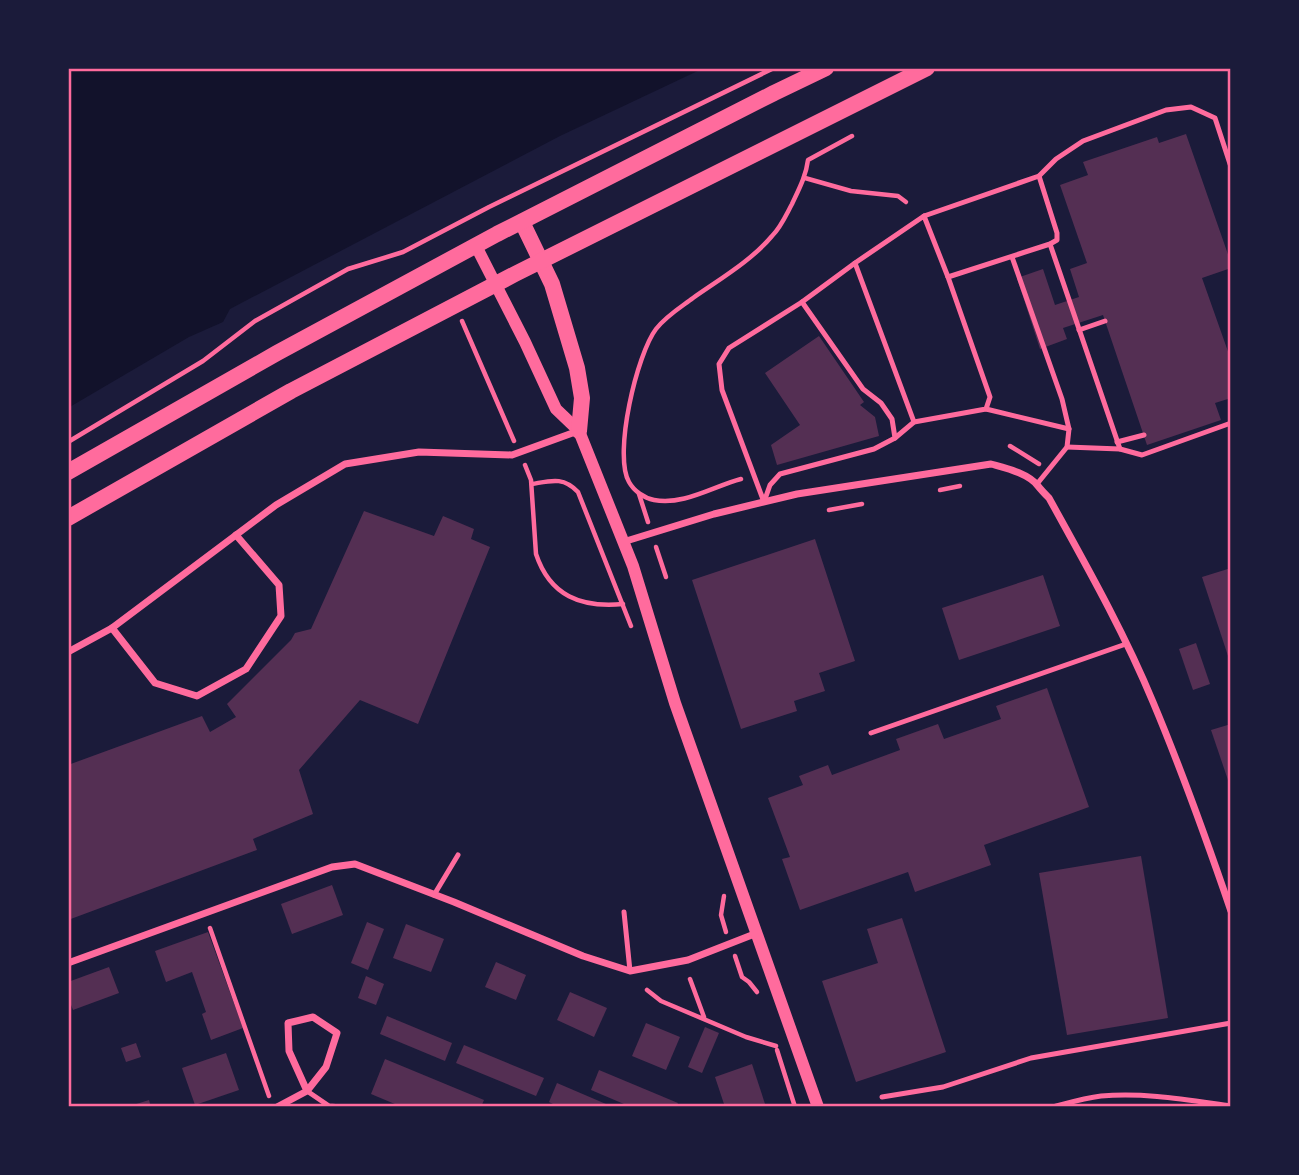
<svg xmlns="http://www.w3.org/2000/svg" width="1299" height="1175" font-family="Signika,sans-serif">
	<style>
		.water { fill: #12122b }
		.building { fill: #542f53 }
		.lines { fill: none; stroke-linecap: round; stroke-linejoin: round }
		.path { stroke: #ff6b9d; stroke-width: 4.5 }
		.service { stroke: #ff6b9d; stroke-width: 5 }
		.minor { stroke: #ff6b9d; stroke-width: 7 }
		.tertiary { stroke: #ff6b9d; stroke-width: 12 }
		.primary { stroke: #ff6b9d; stroke-width: 16 }
		.neatline { fill: none; stroke: #ff6b9d; stroke-width: 2.5 }
	</style>
	<rect width="100%" height="100%" fill="#1b1b3a"/>
	<polygon class="water" points="68,68 704,68 560,136 230,309 223,322 189,337 68,408"/>
	<g class="building">
		<polygon points="1186,134 1231,263 1231,268 1202,278 1231,360 1231,398 1215,403 1221,420 1147,445 1103,315 1063,328 1067,339 1040,349 1017,278 1043,269 1055,305 1079,297 1070,269 1087,263 1060,185 1088,175 1083,162 1157,137 1159,143"/>
		<polygon points="819,336 864,402 860,405 875,417 879,436 777,465 771,445 800,425 765,373"/>
		<polygon points="364,511 434,536 443,516 474,529 471,539 490,547 418,724 360,700 299,770 313,814 253,839 257,850 68,920 68,765 202,716 210,732 236,717 227,704 291,640 295,633 311,629"/>
		<polygon points="815,539 855,661 819,673 825,691 794,701 797,711 741,729 692,580"/>
		<polygon points="1231,568 1231,662 1230,662 1202,577"/>
		<polygon points="1043,575 1060,626 959,660 942,608"/>
		<polygon points="1196,643 1210,684 1193,690 1179,649"/>
		<polygon points="1047,688 1089,807 984,845 991,865 915,892 908,872 800,910 782,859 790,857 768,798 803,785 799,776 828,765 832,775 900,750 896,739 938,724 944,739 1001,719 996,706"/>
		<polygon points="1231,724 1231,786 1230,786 1211,730"/>
		<polygon points="1141,856 1168,1018 1067,1035 1039,873"/>
		<polygon points="332,885 343,915 292,934 281,904"/>
		<polygon points="902,918 946,1052 856,1082 822,981 878,963 867,929"/>
		<polygon points="367,922 384,929 368,970 351,963"/>
		<polygon points="406,924 444,939 431,972 393,958"/>
		<polygon points="208,932 243,1028 211,1040 202,1014 206,1012 192,972 166,982 155,951"/>
		<polygon points="496,962 526,975 516,1000 485,987"/>
		<polygon points="109,967 119,993 73,1010 68,997 68,982"/>
		<polygon points="366,976 384,984 376,1005 358,998"/>
		<polygon points="570,992 607,1008 594,1037 557,1020"/>
		<polygon points="387,1016 452,1043 445,1061 380,1034"/>
		<polygon points="646,1023 680,1037 666,1070 632,1056"/>
		<polygon points="705,1027 719,1033 702,1073 688,1067"/>
		<polygon points="136,1043 141,1057 126,1062 121,1048"/>
		<polygon points="464,1045 544,1078 536,1096 456,1063"/>
		<polygon points="226,1053 239,1090 195,1105 182,1068"/>
		<polygon points="385,1059 484,1100 481,1107 402,1107 371,1094"/>
		<polygon points="752,1064 766,1107 725,1107 715,1077"/>
		<polygon points="599,1070 678,1103 676,1107 631,1107 591,1090"/>
		<polygon points="557,1083 613,1107 559,1107 549,1102"/>
		<polygon points="149,1100 151,1107 130,1107 130,1106"/>
	</g>
	<g class="lines">
		<g class="path">
			<polyline points="805,178 851,191 898,196 906,202"/>
			<polyline points="462,321 514,441"/>
			<polyline points="68,442 203,361 255,321 348,269 403,252 489,207 774,68"/>
			<polyline points="1010,446 1039,464"/>
			<path d="M525 465 531 480 536 554C550 596 581 608 623 604"/>
			<path d="M741 479C714 486 683 506 654 500 644 498 634 491 629 482 613 454 637 354 656 329 666 316 681 307 693 298 720 279 751 261 772 236 781 227 786 215 792 204 799 189 806 176 808 160L852 136"/>
			<path d="M532 484C550 481 563 476 578 492L631 626"/>
			<polyline points="940,490 960,486"/>
			<polyline points="639,494 648,522"/>
			<polyline points="829,510 862,504"/>
			<polyline points="656,547 666,577"/>
			<polyline points="724,896 721,915 726,932"/>
			<polyline points="210,928 269,1096"/>
			<polyline points="735,956 742,977 749,982 757,992"/>
			<polyline points="690,979 704,1017"/>
			<polyline points="647,990 661,1001 746,1037 776,1046"/>
			<polyline points="777,1050 795,1107"/>
		</g>
		<g class="service">
			<polyline points="1039,176 1056,159 1083,141 1166,110 1191,107 1215,118 1231,167"/>
			<polyline points="924,216 1039,176 1057,233 1057,240 1050,244 948,277"/>
			<polyline points="1050,244 1120,449"/>
			<polyline points="1012,257 1062,399 1069,429 1067,447 1037,484"/>
			<polyline points="855,263 914,422"/>
			<polyline points="1079,330 1105,321"/>
			<polyline points="986,409 1069,429"/>
			<polyline points="1117,442 1144,435"/>
			<polyline points="1067,447 1120,449 1142,455 1231,423"/>
			<polyline points="764,502 722,390 719,364 729,348 802,302 855,263 924,216 948,277 990,397 986,409 914,422 895,438"/>
			<polyline points="764,502 770,485 780,474 874,449 895,438 892,419 881,403 863,389 802,302"/>
			<polyline points="871,733 1126,644"/>
			<polyline points="434,895 458,855"/>
			<polyline points="624,912 630,971"/>
			<polyline points="307,1091 329,1106 342,1107"/>
			<polyline points="882,1097 943,1087 1031,1058 1231,1023"/>
			<path d="M1053 1107C1068 1103 1084 1098 1101 1096 1144 1092 1188 1100 1231 1106"/>
		</g>
		<g class="minor">
			<path d="M623 542 714 514 797 494 991 464C1005 468 1028 473 1038 486 1042 491 1044 493 1049 498 1086 565 1124 632 1153 702 1182 771 1207 841 1231 911"/>
			<polyline points="112,628 155,683 197,696 246,669 281,616 279,585 236,535"/>
			<polyline points="68,652 112,628 276,505 345,464 419,452 512,455 578,431"/>
			<polyline points="68,963 332,867 355,864 454,902 583,956 630,971 688,960 757,933"/>
			<polyline points="277,1107 307,1091 326,1067 337,1033 313,1017 288,1023 289,1051 307,1091"/>
		</g>
		<polyline class="tertiary" points="476,246 525,342 556,409 579,431 633,566 675,703 818,1107"/>
		<g class="primary">
			<polyline points="522,222 552,284 577,368 582,398 579,431"/>
			<polyline points="68,472 277,353 497,234 774,93 826,68"/>
			<polyline points="68,518 291,391 515,274 927,68"/>
		</g>
	</g>
	<rect width="1299" height="1175" fill="none" stroke="#1b1b3a" stroke-width="140"/>
	<rect x="70" y="70" width="1159" height="1035" class="neatline"/>
</svg>
